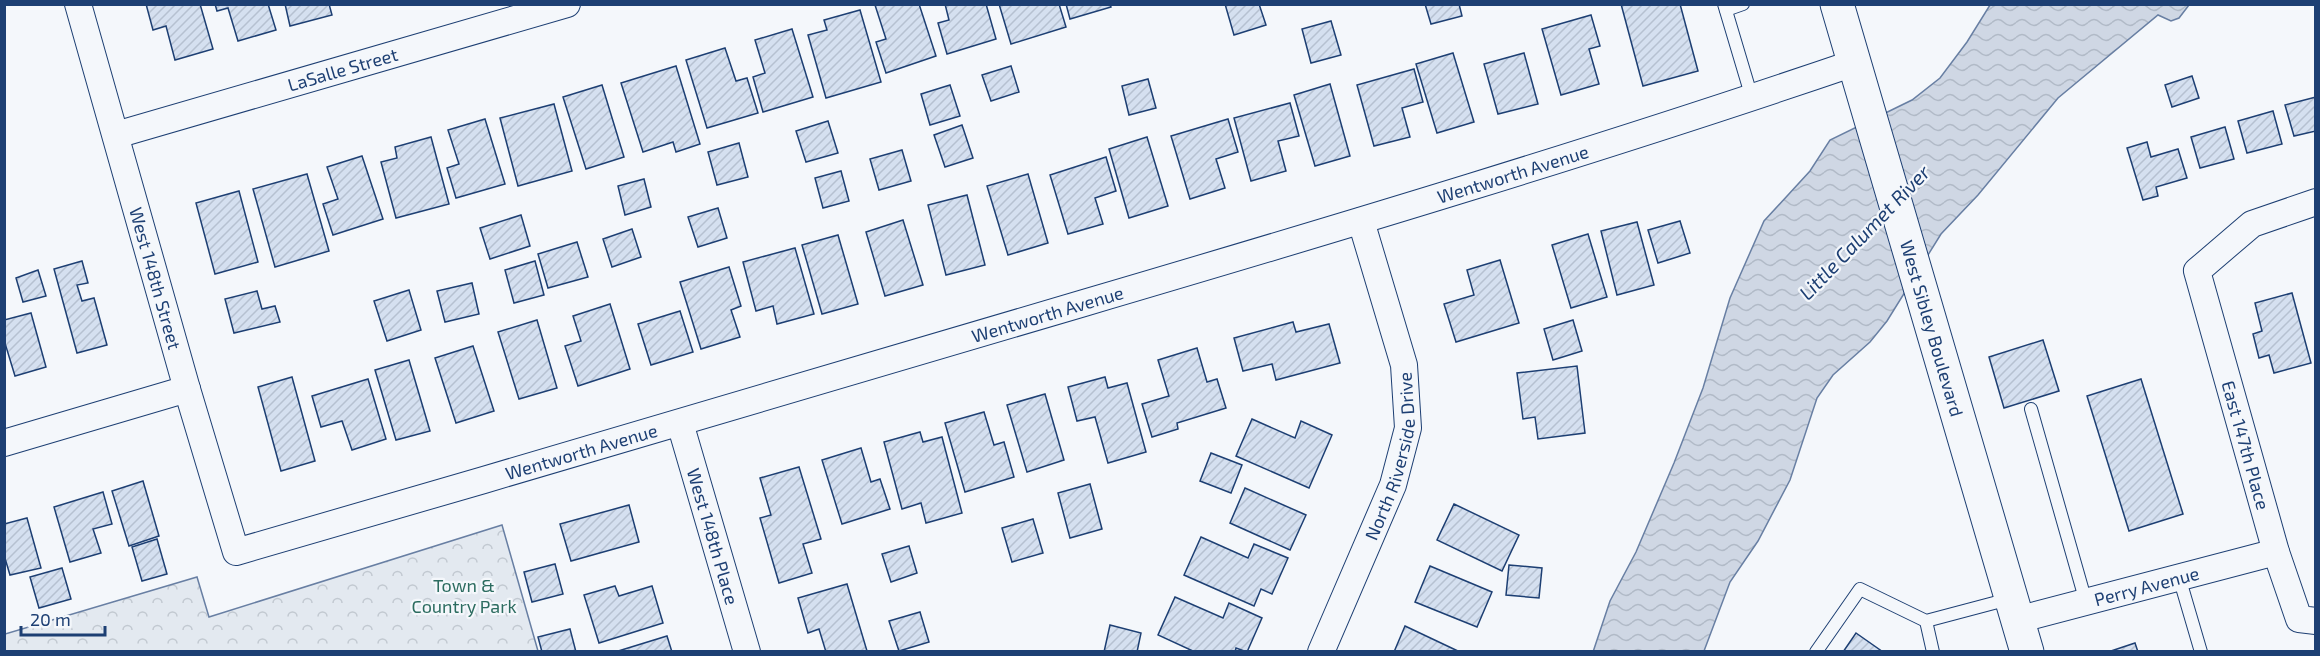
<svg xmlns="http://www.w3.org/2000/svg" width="2320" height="656" font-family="'Exo 2',sans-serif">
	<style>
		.forest { fill: url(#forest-crowns); stroke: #687fa3; stroke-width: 1.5 }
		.water { fill: url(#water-waves); stroke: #687fa3; stroke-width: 1.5 }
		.building { fill: url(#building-hatch); stroke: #1d3f73; stroke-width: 1.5 }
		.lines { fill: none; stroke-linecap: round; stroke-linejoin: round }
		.service-casing { stroke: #1d3f73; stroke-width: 14 }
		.minor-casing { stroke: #1d3f73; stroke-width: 28 }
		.primary-casing { stroke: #1d3f73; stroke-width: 35 }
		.service { stroke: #f4f7fb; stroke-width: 12 }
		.minor { stroke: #f4f7fb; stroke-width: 26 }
		.primary { stroke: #f4f7fb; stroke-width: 33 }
		.labels { text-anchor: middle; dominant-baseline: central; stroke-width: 4.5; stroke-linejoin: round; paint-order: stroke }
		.street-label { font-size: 18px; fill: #1d3f73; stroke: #f4f7fb }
		.park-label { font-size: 18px; fill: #2c6c60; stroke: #f4f7fb }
		.water-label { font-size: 20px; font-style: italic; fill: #1d3f73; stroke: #f4f7fb }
	</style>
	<defs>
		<pattern id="forest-crowns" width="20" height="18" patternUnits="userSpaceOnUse" patternTransform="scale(1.5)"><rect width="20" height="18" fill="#e3e9f0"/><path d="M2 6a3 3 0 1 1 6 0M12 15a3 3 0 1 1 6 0" fill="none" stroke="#c2c9d1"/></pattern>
		<pattern id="water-waves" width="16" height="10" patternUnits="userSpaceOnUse" patternTransform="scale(1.5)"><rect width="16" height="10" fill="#cfd7e4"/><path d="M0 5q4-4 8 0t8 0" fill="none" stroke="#b1bac7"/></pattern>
		<pattern id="building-hatch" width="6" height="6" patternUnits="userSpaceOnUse" patternTransform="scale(1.5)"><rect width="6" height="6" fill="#d5e0f0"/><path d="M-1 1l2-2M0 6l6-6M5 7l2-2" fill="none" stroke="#b6c1d1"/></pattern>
	</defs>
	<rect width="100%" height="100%" fill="#f4f7fb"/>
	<polygon class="forest" points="502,525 538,651 5,651 5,634 197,577 209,617"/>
	<polygon class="water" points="1990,5 2189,5 2179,18 2171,21 2158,15 2058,98 1978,195 1941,234 1887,321 1870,342 1833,375 1817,398 1790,480 1758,541 1730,582 1704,651 1593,652 1610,601 1636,552 1674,463 1703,388 1730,298 1764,221 1810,171 1830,140 1912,100 1940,78 1967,42"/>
	<g class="building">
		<polygon points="146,4 200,4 213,49 175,60 166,26 153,30"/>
		<polygon points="215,4 268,4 276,30 238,41 228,8 217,11"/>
		<polygon points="285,4 329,4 332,15 290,26"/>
		<polygon points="919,4 936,56 886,73 876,42 886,39 875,5"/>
		<polygon points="945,4 986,4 996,39 947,54 938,23 949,20"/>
		<polygon points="999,4 1059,4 1066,27 1011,44"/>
		<polygon points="1066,4 1110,4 1111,7 1070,19"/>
		<polygon points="1225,4 1259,4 1266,25 1234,35"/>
		<polygon points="1425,4 1459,4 1462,16 1431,24"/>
		<polygon points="1621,4 1680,4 1698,71 1643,86"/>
		<polygon points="860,10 881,82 826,98 808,35 827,30 824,20"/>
		<polygon points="1591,15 1600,46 1589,49 1599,84 1561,95 1542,29"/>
		<polygon points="1331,21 1341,55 1311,63 1302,29"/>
		<polygon points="792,29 813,97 763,112 753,77 765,73 755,40"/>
		<polygon points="725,48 736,81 747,78 758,113 707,128 686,60"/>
		<polygon points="1453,53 1474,122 1437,133 1416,64"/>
		<polygon points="1524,53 1538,104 1498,114 1484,64"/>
		<polygon points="676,66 700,144 676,152 673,142 643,152 621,83"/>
		<polygon points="1011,66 1019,92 991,101 982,75"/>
		<polygon points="1414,69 1423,102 1402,108 1410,137 1374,146 1357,85"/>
		<polygon points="2192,76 2199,98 2172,107 2165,85"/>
		<polygon points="1148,79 1156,108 1129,115 1122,86"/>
		<polygon points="1330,84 1350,156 1315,166 1294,95"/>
		<polygon points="602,85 624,157 586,169 563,97"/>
		<polygon points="950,85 960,116 930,125 921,94"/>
		<polygon points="2316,97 2316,131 2294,136 2285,105"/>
		<polygon points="1290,103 1299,136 1278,141 1286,171 1251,181 1234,118"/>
		<polygon points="554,104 572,171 518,186 500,118"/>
		<polygon points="2273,111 2282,144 2247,153 2238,121"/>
		<polygon points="485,119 505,184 456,198 447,168 459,164 448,130"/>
		<polygon points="1228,119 1238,152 1216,159 1225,188 1190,199 1171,136"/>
		<polygon points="828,121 838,153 806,162 796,131"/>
		<polygon points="962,125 973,158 945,167 934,135"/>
		<polygon points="2225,127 2234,159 2200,168 2191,137"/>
		<polygon points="431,137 449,204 396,218 381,162 397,158 395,147"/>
		<polygon points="1147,137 1168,206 1129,218 1109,149"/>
		<polygon points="2147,142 2151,157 2178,149 2187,178 2156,187 2158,196 2143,200 2127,148"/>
		<polygon points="739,143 748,177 717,185 708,152"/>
		<polygon points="902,150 911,181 879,190 870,159"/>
		<polygon points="362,156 383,219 333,235 323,204 338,199 327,167"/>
		<polygon points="1106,157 1116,191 1095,198 1103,224 1068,234 1050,175"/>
		<polygon points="841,171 849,201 823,208 815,178"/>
		<polygon points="307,174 329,251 275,267 253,189"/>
		<polygon points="1028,174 1048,243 1008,255 987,186"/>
		<polygon points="644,179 651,207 625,215 618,186"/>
		<polygon points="239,191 258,262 215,274 196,203"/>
		<polygon points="967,195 985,265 946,275 928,205"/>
		<polygon points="718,208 727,238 698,247 688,217"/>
		<polygon points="521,215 530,246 490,259 480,228"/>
		<polygon points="903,220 923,285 885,296 866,232"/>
		<polygon points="1680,221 1690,253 1658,263 1648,230"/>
		<polygon points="1637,222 1654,285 1617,295 1601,231"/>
		<polygon points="632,229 641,257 612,267 603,239"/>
		<polygon points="1588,234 1607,297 1571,308 1552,245"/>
		<polygon points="838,235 858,304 822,314 802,245"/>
		<polygon points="577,242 588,277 548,288 538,254"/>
		<polygon points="795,248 814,314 777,324 773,306 756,311 743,262"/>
		<polygon points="1500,260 1519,323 1456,342 1444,304 1474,295 1467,270"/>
		<polygon points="82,261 88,283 77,285 82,301 94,298 107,345 77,353 54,269"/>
		<polygon points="535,261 544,295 514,303 505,270"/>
		<polygon points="729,267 741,306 731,310 740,337 701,349 680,282"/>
		<polygon points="38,270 46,296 23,302 16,278"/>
		<polygon points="472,283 479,314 445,322 437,291"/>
		<polygon points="409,290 421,330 387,341 374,301"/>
		<polygon points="257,291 262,309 275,306 280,322 234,333 225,299"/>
		<polygon points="2292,293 2311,363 2274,373 2269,355 2259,358 2253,334 2262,331 2255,303"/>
		<polygon points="610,304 630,369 578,386 565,346 581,341 573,316"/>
		<polygon points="680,311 693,352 651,365 638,324"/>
		<polygon points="31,313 46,367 15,376 4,340 4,320"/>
		<polygon points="537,320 557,388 519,399 498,332"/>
		<polygon points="1573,320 1582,351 1553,360 1544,329"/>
		<polygon points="1293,322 1296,332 1329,324 1340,363 1276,380 1272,364 1243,371 1234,338"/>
		<polygon points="2043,340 2059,391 2004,408 1989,357"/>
		<polygon points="473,346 494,411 456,423 435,358"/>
		<polygon points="1197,348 1207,382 1217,379 1226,408 1177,423 1178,429 1152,437 1142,404 1169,396 1158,360"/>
		<polygon points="409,360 430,431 396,440 375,370"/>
		<polygon points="1577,366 1585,433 1538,439 1535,417 1523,419 1517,373"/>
		<polygon points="292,377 315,461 281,471 258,387"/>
		<polygon points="1105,377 1108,388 1127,383 1146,452 1108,463 1095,417 1077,421 1068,387"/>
		<polygon points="368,379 386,439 352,450 342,421 321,427 312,396"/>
		<polygon points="2141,379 2183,514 2129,531 2087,396"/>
		<polygon points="1045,394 1064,460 1027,472 1007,405"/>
		<polygon points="984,412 994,445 1004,442 1014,477 965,492 945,423"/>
		<polygon points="1252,419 1295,438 1301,421 1332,435 1309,488 1236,456"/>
		<polygon points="920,432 923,442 942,437 962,513 926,523 921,503 902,509 884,442"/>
		<polygon points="861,448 871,482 880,479 890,509 842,524 822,460"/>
		<polygon points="1211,453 1242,465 1231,493 1200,481"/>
		<polygon points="799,467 821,539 803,544 812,573 779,583 760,518 771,515 760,478"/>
		<polygon points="143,481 159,536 129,546 112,491"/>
		<polygon points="1090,484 1102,529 1070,538 1058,493"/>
		<polygon points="1245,488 1306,515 1290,550 1230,523"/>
		<polygon points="103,492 112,524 93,529 101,553 70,562 54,507"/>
		<polygon points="1454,504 1519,535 1502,571 1437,540"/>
		<polygon points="629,505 639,542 571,561 560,524"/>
		<polygon points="27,518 41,568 10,575 4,555 4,524"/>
		<polygon points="1033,519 1043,553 1012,562 1002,528"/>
		<polygon points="1201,537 1248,558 1254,544 1288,558 1272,594 1261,589 1254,606 1184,575"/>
		<polygon points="157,539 167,574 142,581 132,547"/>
		<polygon points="909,546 917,573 891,582 882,554"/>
		<polygon points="555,564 563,594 532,602 524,572"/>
		<polygon points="1509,565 1542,568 1539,598 1506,595"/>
		<polygon points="1430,566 1492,592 1477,627 1415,602"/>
		<polygon points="62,568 71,599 39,608 30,577"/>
		<polygon points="847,584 867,651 826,652 819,629 808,633 798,598"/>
		<polygon points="615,586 619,596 652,586 663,623 599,643 584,595"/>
		<polygon points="1175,597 1223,618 1229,603 1262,618 1247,652 1236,648 1235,652 1195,652 1158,635"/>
		<polygon points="920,612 929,642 899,651 889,621"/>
		<polygon points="1110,625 1141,633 1137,652 1104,652"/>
		<polygon points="1405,626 1460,652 1394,652"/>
		<polygon points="570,629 576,652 542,652 538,637"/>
		<polygon points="1856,633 1883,652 1843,652"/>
		<polygon points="667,636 672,652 615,652"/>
		<polygon points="2135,643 2138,652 2108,652"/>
	</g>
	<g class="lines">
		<defs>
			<g id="service">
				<polyline points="1724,4 1752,98"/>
				<polyline points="1726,10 1743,4"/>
				<polyline points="2031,409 2086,602"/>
				<polyline points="2179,577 2201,652"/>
				<polyline points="1926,621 1933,652"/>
				<polyline points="1816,652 1860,589 1926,621 2009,599"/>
			</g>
			<g id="minor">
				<path id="s1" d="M78 4 187 389 236 552C519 470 802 387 1084 303 1342 227 1599 150 1854 63"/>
				<path id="s2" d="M116 135 567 4"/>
				<path id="s3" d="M2316 202 2252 224 2197 271 2276 552 2299 619 2316 621"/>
				<path id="s4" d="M680 423 747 652"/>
				<polyline points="4,443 187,389"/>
				<path id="s5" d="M2017 620 2276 552"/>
				<path id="s6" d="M1321 652 1393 485 1408 428 1404 365 1361 221"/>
			</g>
			<g id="primary">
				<path id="s7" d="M1837 4 2027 652"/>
			</g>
		</defs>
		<use href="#service" class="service-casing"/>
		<use href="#minor" class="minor-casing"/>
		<use href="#primary" class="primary-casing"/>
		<use href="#service" class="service"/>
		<use href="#minor" class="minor"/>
		<use href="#primary" class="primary"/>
	</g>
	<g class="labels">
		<g class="street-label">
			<text stroke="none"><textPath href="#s2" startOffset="236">LaSalle Street</textPath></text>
			<text stroke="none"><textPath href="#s1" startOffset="1902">Wentworth Avenue</textPath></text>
			<text stroke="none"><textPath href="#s1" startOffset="285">West 148th Street</textPath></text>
			<text stroke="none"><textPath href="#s1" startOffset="1416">Wentworth Avenue</textPath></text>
			<text stroke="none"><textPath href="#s7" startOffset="338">West Sibley Boulevard</textPath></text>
			<text stroke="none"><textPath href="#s3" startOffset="321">East 147th Place</textPath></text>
			<text stroke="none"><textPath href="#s1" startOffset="930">Wentworth Avenue</textPath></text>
			<text stroke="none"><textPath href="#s6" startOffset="210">North Riverside Drive</textPath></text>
			<text stroke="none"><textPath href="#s4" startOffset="118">West 148th Place</textPath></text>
			<text stroke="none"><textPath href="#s5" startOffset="134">Perry Avenue</textPath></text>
		</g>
		<g class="park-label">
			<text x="464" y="585">Town &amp;<tspan x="464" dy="21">Country Park</tspan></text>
		</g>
		<g class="water-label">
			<text transform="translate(1864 232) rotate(-46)">Little Calumet River</text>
		</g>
	</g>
	<rect width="2320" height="656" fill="none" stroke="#1d3f73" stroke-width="12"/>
	<path d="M21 626v9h84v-9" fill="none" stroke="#1d3f73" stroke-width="3"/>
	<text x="30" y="626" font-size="18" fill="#1d3f73" stroke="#f4f7fb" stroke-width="4.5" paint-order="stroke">20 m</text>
</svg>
